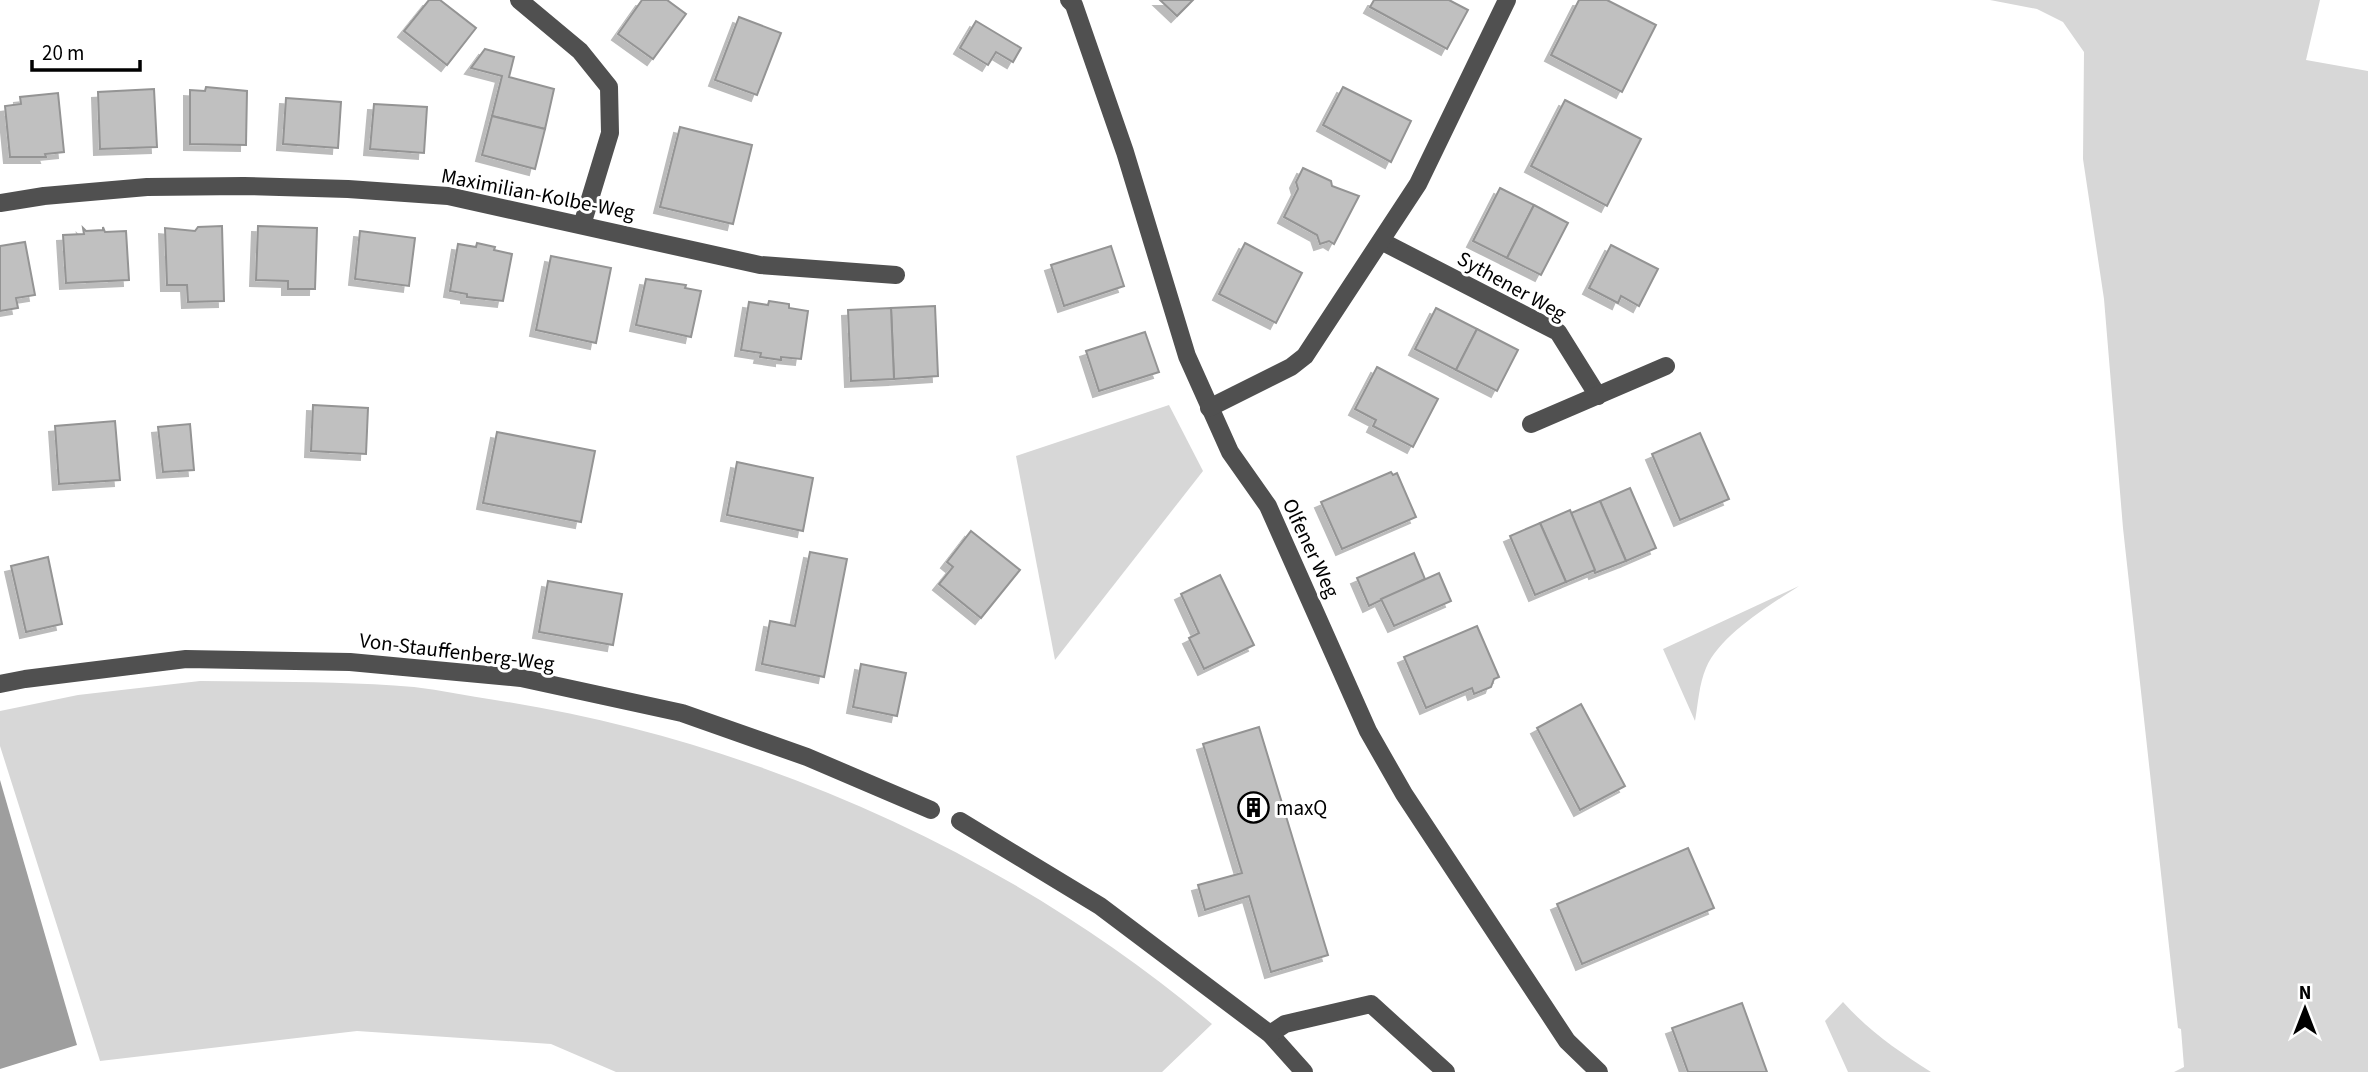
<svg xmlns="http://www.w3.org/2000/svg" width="2368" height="1072" font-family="'Source Sans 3',sans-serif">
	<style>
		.green { fill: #d7d7d7 }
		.water { fill: #9e9e9e }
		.building { fill: #c0c0c0; stroke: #949494; stroke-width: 2; filter: url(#shadow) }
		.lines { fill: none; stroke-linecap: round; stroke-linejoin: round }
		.minor { stroke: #505050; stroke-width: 18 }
		.labels { text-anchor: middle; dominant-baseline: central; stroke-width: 6; stroke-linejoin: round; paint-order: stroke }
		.street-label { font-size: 21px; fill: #000; stroke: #fff }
		.poi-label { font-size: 21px; fill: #000; stroke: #fff; text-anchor: start }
	</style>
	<defs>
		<filter id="shadow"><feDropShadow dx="-6" dy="6" stdDeviation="0" flood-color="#0004"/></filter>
	</defs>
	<rect width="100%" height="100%" fill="#fff"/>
	<g class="green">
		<polygon points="1990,0 2320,0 2306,60 2368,71 2368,1072 2174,1072 2184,1067 2181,1029 2178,1028 2123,528 2104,299 2083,159 2084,52 2063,22 2037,9"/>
		<polygon points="1169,405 1203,471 1055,660 1016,456"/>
		<path d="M1799 586C1770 605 1720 635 1706 668 1699 684 1698 704 1695 721L1663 649Z"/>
		<path d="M200 681C271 682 343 681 414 687 441 690 468 696 495 700 757 741 1009 853 1212 1024L1162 1072H616L551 1044 357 1031 100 1061 0 746V711L78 695Z"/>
		<path d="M1843 1002C1869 1031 1898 1051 1931 1072H1848L1825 1021Z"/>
	</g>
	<polygon class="water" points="0,780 77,1045 0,1069"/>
	<g class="building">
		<polygon points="429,0 440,0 476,28 447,65 404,31"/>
		<polygon points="642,0 667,0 686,14 653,59 618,34"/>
		<polygon points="1160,0 1193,0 1177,16"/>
		<polygon points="1374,0 1449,0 1468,10 1447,49 1370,7"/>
		<polygon points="1579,0 1607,0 1656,25 1622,92 1551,55"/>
		<polygon points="739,17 781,33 757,95 715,80"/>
		<polygon points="976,21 1021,48 1013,62 996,52 988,65 960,48"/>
		<polygon points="485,49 514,57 509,77 554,89 545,129 492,116 502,76 471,68"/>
		<polygon points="206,87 247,91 246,145 190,144 190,90 205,91"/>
		<polygon points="1343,87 1411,121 1391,162 1323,125"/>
		<polygon points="154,89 157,147 100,149 98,92"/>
		<polygon points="58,93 64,152 45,154 46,157 10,157 5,106 21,104 20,97"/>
		<polygon points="286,98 341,102 338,148 283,144"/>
		<polygon points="1565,100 1641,139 1607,206 1531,166"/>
		<polygon points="374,104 427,107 424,153 370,149"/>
		<polygon points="492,116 545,129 535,169 482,155"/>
		<polygon points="680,127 752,145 733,224 660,207"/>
		<polygon points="1303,168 1331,181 1332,186 1359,196 1334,244 1329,241 1320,244 1317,235 1284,217 1298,189 1296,182"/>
		<polygon points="1500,188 1534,205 1507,258 1473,241"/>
		<polygon points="1534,205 1568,223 1541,275 1507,258"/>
		<polygon points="222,226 224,301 188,302 187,285 167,285 165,228 195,231 198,227"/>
		<polygon points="258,226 317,228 315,289 288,289 288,281 256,280"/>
		<polygon points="103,227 105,232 126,231 129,280 66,283 63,235 84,234 83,228 86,231 103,230"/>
		<polygon points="360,231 415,238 409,286 355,279"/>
		<polygon points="25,242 35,295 16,298 18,308 0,311 0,246"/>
		<polygon points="477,243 495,247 494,250 512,254 503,301 467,297 467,294 450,291 458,244 476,247"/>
		<polygon points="1245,243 1302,273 1276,323 1219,294"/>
		<polygon points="1611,245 1658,269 1639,306 1621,296 1618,303 1589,288"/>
		<polygon points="1111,246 1124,286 1064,306 1051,265"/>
		<polygon points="551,256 611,268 596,343 536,330"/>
		<polygon points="646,279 686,285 685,288 701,291 691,337 636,325"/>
		<polygon points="769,301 789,304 789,308 808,311 801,359 781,357 781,360 760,357 761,353 741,350 749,302 768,305"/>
		<polygon points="935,306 938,376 894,379 891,308"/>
		<polygon points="891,308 894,379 851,381 848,310"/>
		<polygon points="1436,308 1477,329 1456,370 1415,349"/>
		<polygon points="1477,329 1518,350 1497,391 1456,370"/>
		<polygon points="1145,332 1159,372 1099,391 1086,351"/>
		<polygon points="1377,367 1438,399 1413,447 1373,426 1376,420 1355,409"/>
		<polygon points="313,405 368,408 366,454 311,451"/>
		<polygon points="115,421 120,480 59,484 55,426"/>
		<polygon points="190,424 194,470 163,472 158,427"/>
		<polygon points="497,432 595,451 581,522 483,503"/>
		<polygon points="1700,433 1729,499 1680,520 1652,454"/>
		<polygon points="737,462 813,478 803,531 727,515"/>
		<polygon points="1391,472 1393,475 1397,473 1416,517 1342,549 1321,502"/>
		<polygon points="1630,488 1656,548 1626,561 1600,501"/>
		<polygon points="1600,501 1626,561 1595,573 1571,513"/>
		<polygon points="1570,510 1595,570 1566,582 1540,523"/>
		<polygon points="1540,523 1566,582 1535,595 1510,536"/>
		<polygon points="971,531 1020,570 981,618 939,584 953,567 947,562"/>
		<polygon points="810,552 847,559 824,677 762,664 770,621 795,626"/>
		<polygon points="1414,553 1425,579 1369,606 1357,578"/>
		<polygon points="48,557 62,624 26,632 11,566"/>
		<polygon points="1439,573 1451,601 1394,626 1381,599"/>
		<polygon points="1220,575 1254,645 1204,669 1189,638 1199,633 1181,594"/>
		<polygon points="548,581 622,594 613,645 539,632"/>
		<polygon points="1477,626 1499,677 1494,679 1491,687 1474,694 1472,688 1426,708 1404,657"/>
		<polygon points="861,664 906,673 897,716 853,707"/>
		<polygon points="1581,704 1625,786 1580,810 1537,728"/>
		<polygon points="1259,727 1328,955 1271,972 1249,896 1205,910 1198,885 1242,873 1203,744"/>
		<polygon points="1688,848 1714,908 1582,964 1557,904"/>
		<polygon points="1742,1003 1767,1072 1688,1072 1672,1028"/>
	</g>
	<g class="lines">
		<g class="minor">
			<polyline points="519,0 580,51 609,87 610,133 582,225"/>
			<polyline points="1069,0 1074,5 1125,152 1187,356 1230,452 1268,506 1368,731 1404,794 1567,1041 1599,1072"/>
			<polyline points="0,203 44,196 147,187 244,186 348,189 448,196 760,265 896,275"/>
			<polyline points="1381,241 1558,332 1598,396"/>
			<polyline points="1209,408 1291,367 1305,356 1418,184 1507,0"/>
			<polyline points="1531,424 1666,366"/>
			<polyline points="0,684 25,679 186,659 350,662 521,678 682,713 807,757 931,810"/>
			<polyline points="960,821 1100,906 1270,1034 1304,1072"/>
			<polyline points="1270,1034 1285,1024 1371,1004 1446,1072"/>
		</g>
	</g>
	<defs>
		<symbol id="building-ring" viewBox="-11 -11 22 22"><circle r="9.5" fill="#fff" stroke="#000" stroke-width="1.5"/><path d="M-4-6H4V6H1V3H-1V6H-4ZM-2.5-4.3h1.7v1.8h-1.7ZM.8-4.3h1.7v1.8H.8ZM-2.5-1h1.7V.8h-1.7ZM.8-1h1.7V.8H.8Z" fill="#000"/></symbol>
	</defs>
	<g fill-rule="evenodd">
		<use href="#building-ring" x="1236" y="790" width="35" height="35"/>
	</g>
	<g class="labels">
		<g class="street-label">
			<text transform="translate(538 194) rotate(11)">Maximilian-Kolbe-Weg</text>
			<text transform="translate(1512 286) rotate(29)">Sythener Weg</text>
			<text transform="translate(1311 548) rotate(65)">Olfener Weg</text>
			<text transform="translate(457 652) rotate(7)">Von-Stauffenberg-Weg</text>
		</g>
		<g class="poi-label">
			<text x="1276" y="808">maxQ</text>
		</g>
	</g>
	<g transform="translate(2305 1009)" stroke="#ffffff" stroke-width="5" paint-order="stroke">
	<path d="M0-5L12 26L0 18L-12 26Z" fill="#000000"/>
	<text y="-10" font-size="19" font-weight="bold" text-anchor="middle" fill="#000000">N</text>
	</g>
	<path d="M32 60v10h108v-10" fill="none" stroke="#000000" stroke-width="3.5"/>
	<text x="42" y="60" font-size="21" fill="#000000" stroke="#ffffff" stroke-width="5" paint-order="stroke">20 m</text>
</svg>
